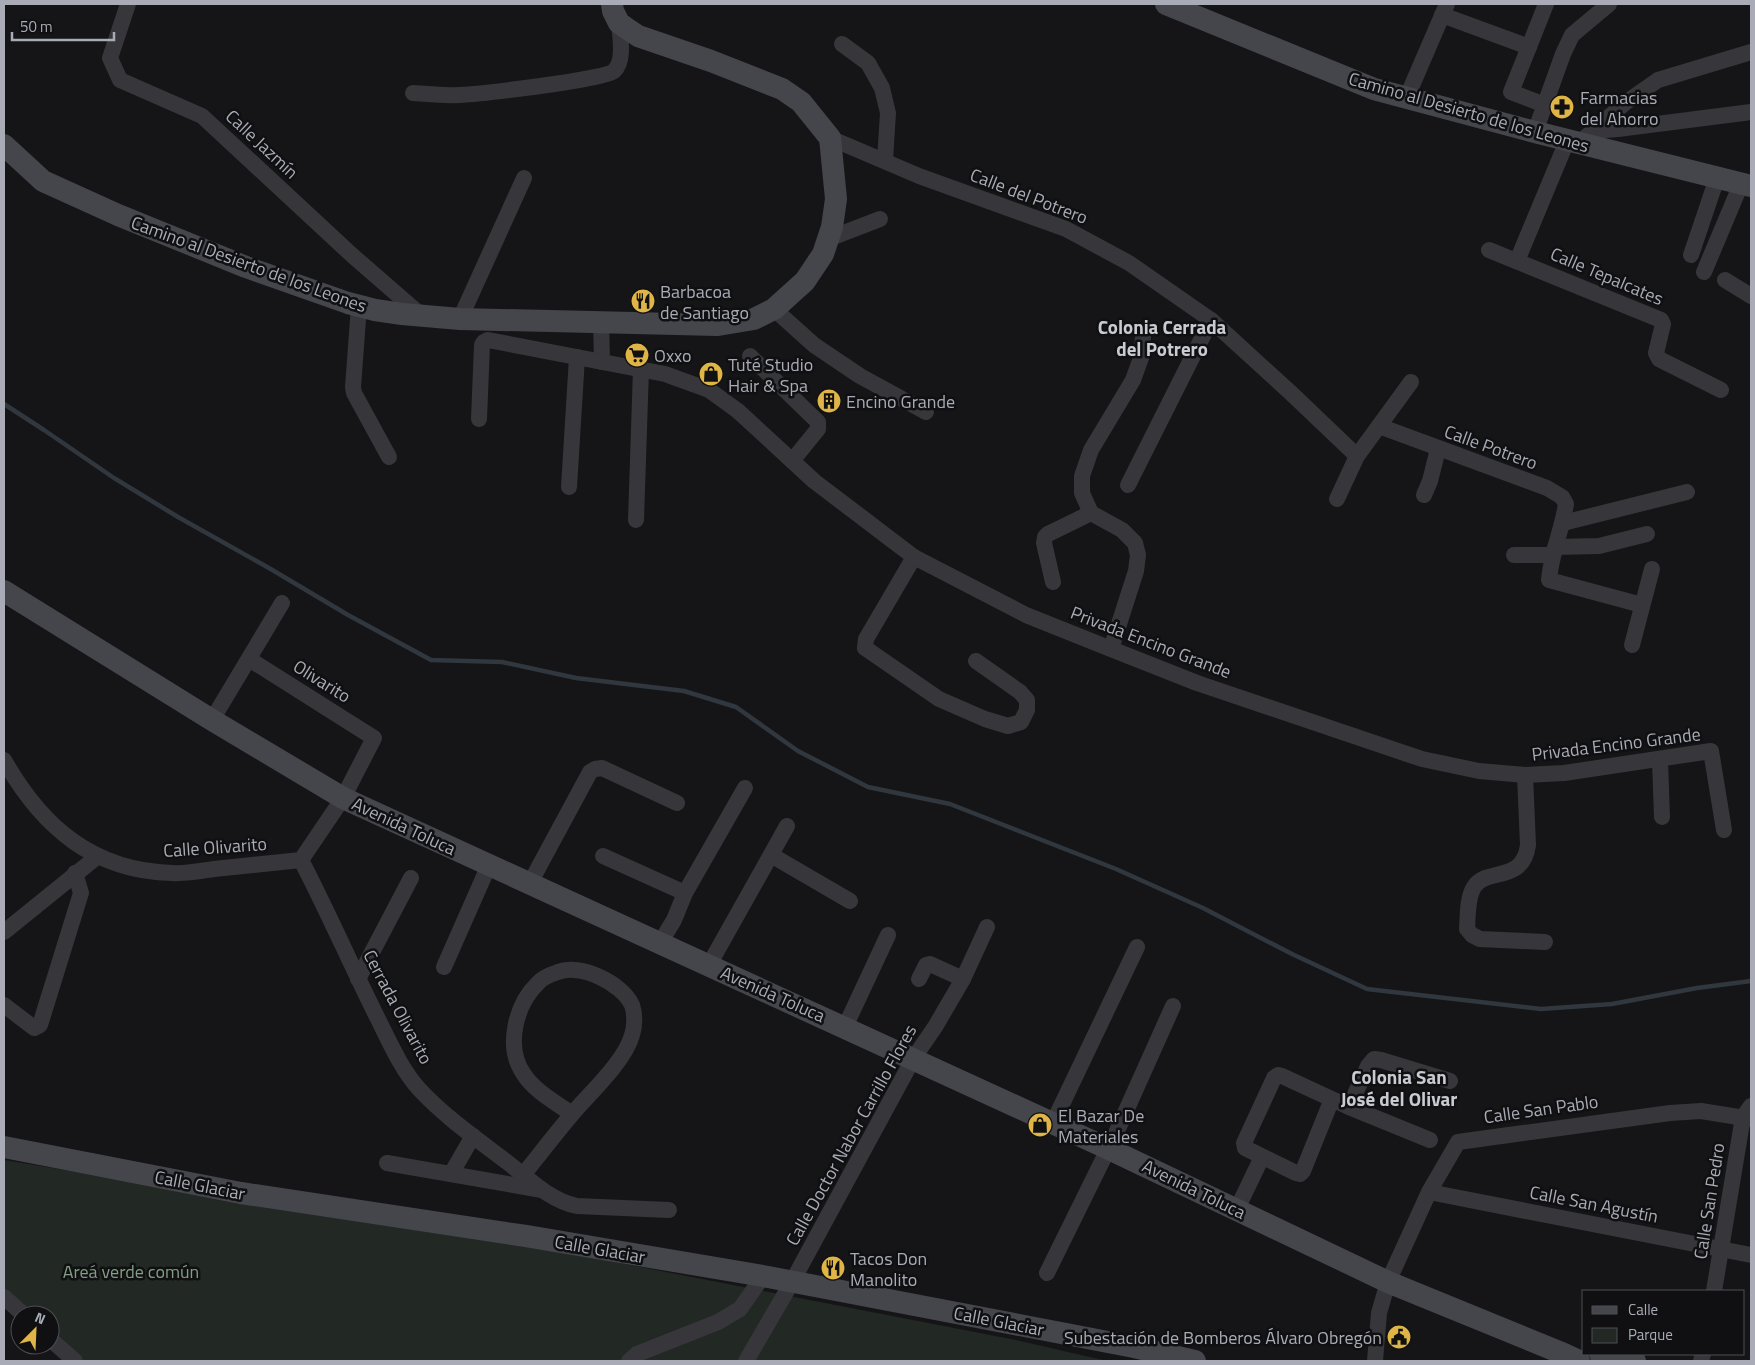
<svg xmlns="http://www.w3.org/2000/svg" width="1755" height="1365" font-family="'Titillium Web',sans-serif">
	<style>
		.green { fill: #222823 }
		.lines { fill: none; stroke-linecap: round; stroke-linejoin: round }
		.stream { stroke: #30373e; stroke-width: 4.5 }
		.street { stroke: #37373b; stroke-width: 16 }
		.secondary { stroke: #45464b; stroke-width: 22 }
		.labels { text-anchor: middle; dominant-baseline: central; stroke-width: 5; stroke-linejoin: round; paint-order: stroke }
		.poi-label { font-size: 18px; fill: #a9acb6; stroke: #101012; text-anchor: start }
		.street-label { font-size: 18px; fill: #a9acb6; stroke: #101012 }
		.park-label { font-size: 18px; fill: #829e85; stroke: #101012 }
		.neighbourhood-label { font-size: 19px; font-weight: bold; fill: #c9cbd2; stroke: #101012 }
	</style>
	<rect width="100%" height="100%" fill="#151517"/>
	<polygon class="green" points="4,1160 553,1250 1016,1340 1107,1361 76,1361 50,1336 50,1315 29,1315 4,1290"/>
	<g class="lines">
		<polyline class="stream" points="4,404 44,430 114,478 178,517 269,568 348,615 431,660 502,662 576,678 684,691 736,707 798,751 868,787 950,804 1116,869 1203,908 1292,954 1367,989 1541,1009 1612,1004 1697,988 1751,981"/>
		<g class="street">
			<polyline points="128,4 110,58 120,80 202,116 353,256 422,316"/>
			<polyline points="1442,15 1529,47"/>
			<polyline points="842,44 868,63 882,88 888,113 885,160"/>
			<path d="M413 93C428 94 444 96 459 95 479 94 604 80 614 71 625 61 620 36 619 23"/>
			<polyline points="1407,97 1447,4"/>
			<polyline points="1545,105 1511,92 1546,4"/>
			<polyline points="1593,131 1618,129 1751,112"/>
			<polyline points="1535,132 1563,54 1572,35 1609,4"/>
			<polyline points="830,138 919,176 1066,229 1129,263 1211,320 1292,394 1357,456"/>
			<polyline points="1579,143 1625,103 1658,80 1751,52"/>
			<polyline points="828,239 880,219"/>
			<polyline points="1489,250 1661,320 1663,324 1656,353 1659,359 1721,390"/>
			<polyline points="1691,255 1717,178"/>
			<polyline points="1517,261 1567,141"/>
			<polyline points="1704,272 1741,184"/>
			<polyline points="1725,280 1751,296"/>
			<polyline points="359,306 353,387 354,393 389,457"/>
			<polyline points="774,309 814,345 860,376 926,412"/>
			<polyline points="460,319 524,178"/>
			<polyline points="601,321 602,362"/>
			<polyline points="750,356 818,422 818,429 792,461"/>
			<polyline points="479,419 482,345 484,342 488,340 665,374 709,390 738,411 814,481 914,557 1026,615 1111,649 1197,683 1422,759 1479,771 1525,775 1564,773 1711,751 1724,830"/>
			<path d="M1379 426 1547 488 1562 497 1566 504C1562 530 1551 554 1549 580L1642 605"/>
			<polyline points="1128,485 1211,320"/>
			<polyline points="569,487 577,357"/>
			<polyline points="1424,495 1430,481 1438,449"/>
			<polyline points="1337,499 1357,456 1411,382"/>
			<polyline points="636,520 641,369"/>
			<polyline points="1563,523 1687,492"/>
			<polyline points="1555,547 1599,546 1647,534"/>
			<polyline points="1514,555 1553,555"/>
			<polyline points="914,557 866,639 865,648 939,699 985,719 1008,726 1021,722 1027,710 1027,700 1020,692 976,661"/>
			<polyline points="1053,582 1044,543 1045,537 1048,534 1091,513"/>
			<polyline points="1632,645 1652,569"/>
			<polyline points="1111,649 1136,571 1138,555 1135,543 1122,530 1091,513 1082,493 1082,476 1091,450 1133,380 1142,355 1143,335"/>
			<polyline points="212,720 282,603"/>
			<path d="M4 760C42 827 93 871 172 873 186 874 201 871 214 869 243 866 272 863 301 860L343 798 374 738 249 659"/>
			<polyline points="1660,760 1662,817"/>
			<path d="M1525 775 1528 845C1523 884 1486 867 1474 887 1467 898 1468 916 1467 929L1472 935 1480 939 1545 942"/>
			<polyline points="771,855 850,901"/>
			<polyline points="603,856 685,893"/>
			<path d="M301 860C328 912 351 965 377 1017 389 1041 401 1069 419 1089 445 1117 477 1139 507 1162 528 1178 549 1200 577 1206L669 1210"/>
			<polyline points="529,885 590,772 595,769 602,768 677,803"/>
			<polyline points="4,932 98,856"/>
			<polyline points="660,943 674,920 685,893 745,788"/>
			<polyline points="709,965 787,826"/>
			<polyline points="444,967 489,865"/>
			<polyline points="358,979 411,878"/>
			<polyline points="919,979 926,965 930,964 963,979"/>
			<polyline points="4,1005 34,1028 40,1025 81,893 75,873"/>
			<polyline points="845,1027 888,935"/>
			<polyline points="1332,1099 1303,1171 1300,1174 1296,1173 1245,1148 1244,1143 1274,1078 1278,1075 1282,1076 1349,1107 1368,1066 1374,1059 1381,1060 1450,1081"/>
			<polyline points="1349,1107 1430,1140"/>
			<polyline points="1053,1123 1137,947"/>
			<polyline points="387,1163 542,1190"/>
			<polyline points="451,1174 473,1136"/>
			<path d="M523 1175C540 1154 556 1133 573 1113 591 1092 625 1061 632 1035 635 1026 635 1013 632 1005 622 983 580 963 558 972 552 974 542 978 538 983 516 1004 505 1046 523 1073 534 1091 555 1102 572 1114"/>
			<polyline points="1429,1192 1751,1255"/>
			<polyline points="1237,1209 1262,1157"/>
			<polyline points="1047,1273 1117,1131 1173,1006"/>
			<polyline points="1714,1291 1743,1117 1751,1106"/>
			<polyline points="4,1297 24,1315"/>
			<polyline points="50,1339 75,1361"/>
			<polyline points="629,1361 637,1354 718,1322 740,1309 763,1276"/>
			<polyline points="746,1361 792,1282 913,1059 935,1027 963,979 987,927"/>
			<polyline points="1375,1361 1379,1313 1388,1282 1429,1192 1458,1142 1670,1113 1701,1111 1751,1119"/>
			<polyline points="1701,1361 1703,1354"/>
		</g>
		<g class="secondary">
			<polyline points="1166,4 1374,89 1535,132 1751,186"/>
			<polyline points="4,145 43,181 118,215 246,267 348,303 375,310 402,314 460,319 718,325 754,319 774,309 805,281 823,254 832,227 836,199 830,138 801,102 782,89 711,61 638,36 619,23 613,11 612,4"/>
			<polyline points="4,591 212,720 343,798 1109,1149 1388,1282 1564,1354 1579,1361"/>
			<polyline points="4,1147 241,1193 526,1236 763,1276 1134,1347 1195,1361"/>
			<polyline points="1600,1354 1635,1361"/>
		</g>
	</g>
	<defs>
		<symbol id="pharmacy-disc" viewBox="-11 -11 22 22"><circle r="9.5" fill="#deb546" stroke="#101012"/><path d="M-2-6h4v4h4v4h-4v4h-4v-4h-4v-4h4Z" fill="#111"/></symbol>
		<symbol id="restaurant-disc" viewBox="-11 -11 22 22"><circle r="9.5" fill="#deb546" stroke="#101012"/><path d="M-5-6h1v4h1v-4h1v4h1v-4h1v5L-1.5 .5V6h-2V.5L-5-1ZM5-6V6H3V1.5H1.5Q1.5-4 5-6Z" fill="#111"/></symbol>
		<symbol id="supermarket-disc" viewBox="-11 -11 22 22"><circle r="9.5" fill="#deb546" stroke="#101012"/><path d="M-6-5.5h2.5l.6 2H6L4.5 2H-2.5L-4.4-4H-6ZM-1.5 3.2a1.3 1.3 0 1 0 .1 0ZM3 3.2a1.3 1.3 0 1 0 .1 0Z" fill="#111"/></symbol>
		<symbol id="shop-disc" viewBox="-11 -11 22 22"><circle r="9.5" fill="#deb546" stroke="#101012"/><path d="M-5-2.5h2.3a2.7 3.5 0 0 1 5.4 0H5L5.5 6h-11ZM-1.5-2.5h3a1.5 2.3 0 0 0-3 0Z" fill="#111"/></symbol>
		<symbol id="building-disc" viewBox="-11 -11 22 22"><circle r="9.5" fill="#deb546" stroke="#101012"/><path d="M-4-6H4V6H1V3H-1V6H-4ZM-2.5-4.3h1.7v1.8h-1.7ZM.8-4.3h1.7v1.8H.8ZM-2.5-1h1.7V.8h-1.7ZM.8-1h1.7V.8H.8Z" fill="#111"/></symbol>
		<symbol id="civic-disc" viewBox="-11 -11 22 22"><circle r="9.5" fill="#deb546" stroke="#101012"/><path d="M-.6-6.5H3V-4.5H.6V-3L4-1V1h2V6H-6V1h2V-1L-.6-3ZM-1.2 2.5V6h2.4V2.5Z" fill="#111"/></symbol>
	</defs>
	<g fill-rule="evenodd">
		<use href="#pharmacy-disc" x="1548" y="93" width="28" height="28"/>
		<use href="#restaurant-disc" x="629" y="287" width="28" height="28"/>
		<use href="#supermarket-disc" x="623" y="341" width="28" height="28"/>
		<use href="#shop-disc" x="697" y="360" width="28" height="28"/>
		<use href="#building-disc" x="815" y="387" width="28" height="28"/>
		<use href="#shop-disc" x="1026" y="1111" width="28" height="28"/>
		<use href="#restaurant-disc" x="819" y="1254" width="28" height="28"/>
		<use href="#civic-disc" x="1385" y="1323" width="28" height="28"/>
	</g>
	<g class="labels">
		<g class="poi-label">
			<text x="1580" y="97">Farmacias<tspan x="1580" dy="21">del Ahorro</tspan></text>
			<text x="660" y="291">Barbacoa<tspan x="660" dy="21">de Santiago</tspan></text>
			<text x="654" y="355">Oxxo</text>
			<text x="728" y="364">Tuté Studio<tspan x="728" dy="21">Hair &amp; Spa</tspan></text>
			<text x="846" y="401">Encino Grande</text>
			<text x="1058" y="1115">El Bazar De<tspan x="1058" dy="21">Materiales</tspan></text>
			<text x="850" y="1258">Tacos Don<tspan x="850" dy="21">Manolito</tspan></text>
			<text x="1382" y="1337" text-anchor="end">Subestación de Bomberos Álvaro Obregón</text>
		</g>
		<g class="street-label">
			<text transform="translate(1469 112) rotate(16)">Camino al Desierto de los Leones</text>
			<text transform="translate(262 144) rotate(43)">Calle Jazmín</text>
			<text transform="translate(1029 196) rotate(21)">Calle del Potrero</text>
			<text transform="translate(249 264) rotate(20)">Camino al Desierto de los Leones</text>
			<text transform="translate(1607 276) rotate(23)">Calle Tepalcates</text>
			<text transform="translate(1491 447) rotate(20)">Calle Potrero</text>
			<text transform="translate(1151 642) rotate(21)">Privada Encino Grande</text>
			<text transform="translate(322 681) rotate(32)">Olivarito</text>
			<text transform="translate(1616 744) rotate(-7)">Privada Encino Grande</text>
			<text transform="translate(404 826) rotate(25)">Avenida Toluca</text>
			<text transform="translate(215 847) rotate(-4)">Calle Olivarito</text>
			<text transform="translate(773 994) rotate(24)">Avenida Toluca</text>
			<text transform="translate(398 1007) rotate(62)">Cerrada Olivarito</text>
			<text transform="translate(1541 1109) rotate(-8)">Calle San Pablo</text>
			<text transform="translate(851 1135) rotate(-61)">Calle Doctor Nabor Carrillo Flores</text>
			<text transform="translate(200 1185) rotate(11)">Calle Glaciar</text>
			<text transform="translate(1194 1189) rotate(26)">Avenida Toluca</text>
			<text transform="translate(1709 1201) rotate(-81)">Calle San Pedro</text>
			<text transform="translate(1594 1204) rotate(11)">Calle San Agustín</text>
			<text transform="translate(600 1249) rotate(10)">Calle Glaciar</text>
			<text transform="translate(999 1321) rotate(11)">Calle Glaciar</text>
		</g>
		<g class="park-label">
			<text x="131" y="1271">Areá verde común</text>
		</g>
		<g class="neighbourhood-label">
			<text x="1162" y="326">Colonia Cerrada<tspan x="1162" dy="22">del Potrero</tspan></text>
			<text x="1399" y="1076">Colonia San<tspan x="1399" dy="22">José del Olivar</tspan></text>
		</g>
	</g>
	<rect width="1755" height="1365" fill="none" stroke="#a9acb6" stroke-width="10"/>
	<rect x="1582" y="1290" width="162" height="65" fill="#101012" stroke="#4d4e54"/>
	<rect x="1592" y="1306" width="25" height="8" fill="#45464b" stroke="#4d4e54"/>
	<text x="1628" y="1315" font-size="15" fill="#a9acb6">Calle</text>
	<rect x="1592" y="1328" width="25" height="15" fill="#222823" stroke="#4d4e54"/>
	<text x="1628" y="1340" font-size="15" fill="#a9acb6">Parque</text>
	<g transform="translate(35 1330) rotate(24)"><circle r="24" fill="#101012" stroke="#4d4e54"/>
	<path d="M0-4L9 19L0 12L-9 19Z" fill="#deb546"/>
	<text y="-8" font-size="14" font-weight="bold" text-anchor="middle" fill="#a9acb6">N</text>
	</g>
	<path d="M12 32v8h102v-8" fill="none" stroke="#a9acb6" stroke-width="2.5"/>
	<text x="20" y="32" font-size="15" fill="#a9acb6" stroke="#101012" stroke-width="4" paint-order="stroke">50 m</text>
</svg>
